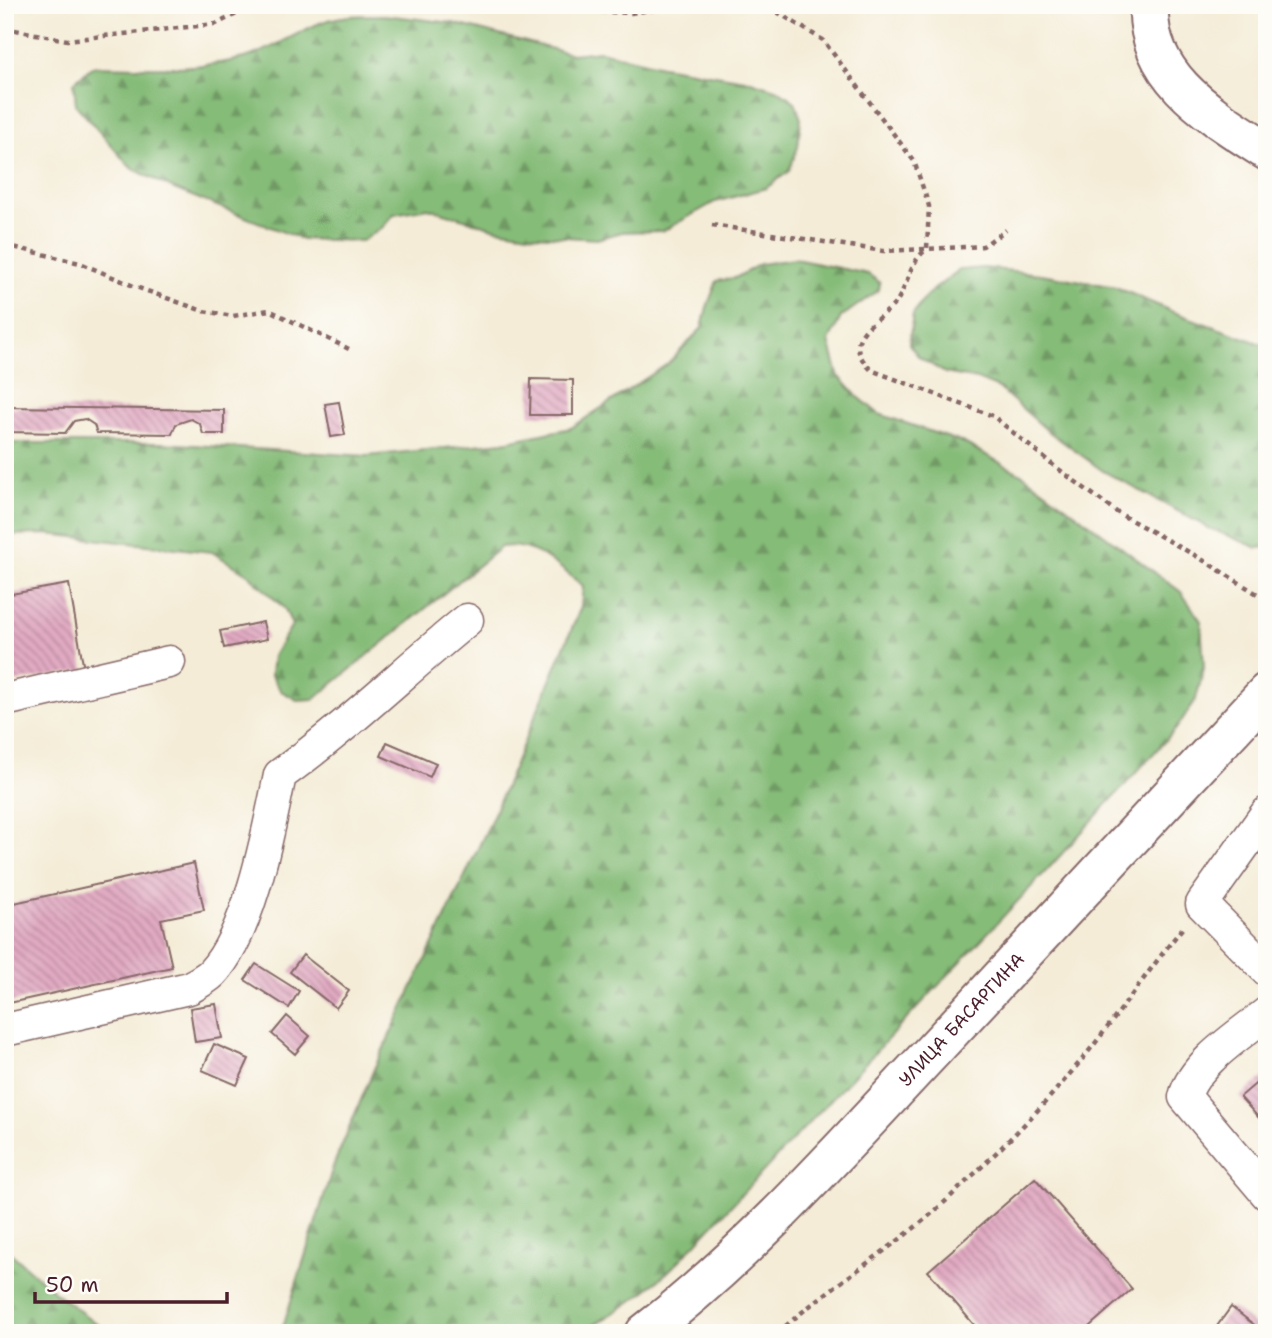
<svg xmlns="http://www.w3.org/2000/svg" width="1272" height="1338" font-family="'Shantell Sans',sans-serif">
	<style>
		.forest { fill: url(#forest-firs); stroke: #686e52; stroke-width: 2 }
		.building { fill: url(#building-back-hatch) }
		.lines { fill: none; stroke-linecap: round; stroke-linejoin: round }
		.minor-casing { stroke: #866767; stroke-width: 35 }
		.major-casing { stroke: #866767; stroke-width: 42 }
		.highway-casing { stroke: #866767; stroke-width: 42 }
		.path { stroke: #866767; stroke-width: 4.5; stroke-dasharray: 5 5; stroke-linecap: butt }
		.minor { stroke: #fff; stroke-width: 32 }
		.major { stroke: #fff; stroke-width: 38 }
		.highway { stroke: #fff; stroke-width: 38 }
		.labels { text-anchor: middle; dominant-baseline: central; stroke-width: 5; stroke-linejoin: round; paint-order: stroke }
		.street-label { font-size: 18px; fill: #4a1f2b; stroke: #fdfcf7 }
	</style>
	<defs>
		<pattern id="forest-firs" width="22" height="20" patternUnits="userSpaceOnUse" patternTransform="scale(1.75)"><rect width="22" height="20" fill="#85bc78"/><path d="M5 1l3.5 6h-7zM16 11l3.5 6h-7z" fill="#6f9863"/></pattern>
		<pattern id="building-back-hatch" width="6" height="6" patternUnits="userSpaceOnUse" patternTransform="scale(1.75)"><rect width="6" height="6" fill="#e1aac2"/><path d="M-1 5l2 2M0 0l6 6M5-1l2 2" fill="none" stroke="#b88a9e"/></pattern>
	</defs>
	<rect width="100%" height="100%" fill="#fdfcf7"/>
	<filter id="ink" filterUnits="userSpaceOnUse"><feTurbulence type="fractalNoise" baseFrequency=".0143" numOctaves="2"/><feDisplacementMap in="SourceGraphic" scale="14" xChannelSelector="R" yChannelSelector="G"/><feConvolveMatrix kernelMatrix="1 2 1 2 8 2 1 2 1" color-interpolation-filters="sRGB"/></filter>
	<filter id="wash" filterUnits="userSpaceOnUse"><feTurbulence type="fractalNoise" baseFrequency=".00686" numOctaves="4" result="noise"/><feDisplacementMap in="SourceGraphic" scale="28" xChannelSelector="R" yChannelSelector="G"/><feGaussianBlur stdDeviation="1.57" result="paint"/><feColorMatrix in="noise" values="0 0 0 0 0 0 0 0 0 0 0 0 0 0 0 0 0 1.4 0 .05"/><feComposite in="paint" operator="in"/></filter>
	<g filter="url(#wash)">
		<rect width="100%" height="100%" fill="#f4ecd7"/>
		<g class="forest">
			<path d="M384 15 453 23 572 54 600 51 662 66 751 81 778 90 795 102 801 119 798 147 789 171 766 188 715 202 663 231 622 232 597 239 535 235 497 229 428 208 394 214 383 227 362 241 301 239 174 189 131 168 76 105 74 82 93 66C144 67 198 71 248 57 273 49 296 33 320 23 340 14 362 16 384 15Z"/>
			<path d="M795 259 868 274 880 283 879 290 841 317 829 341 838 375 856 395 879 414 964 443 1025 476 1181 592 1201 621 1204 668 1196 699 1176 729 1047 870 676 1264C647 1293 615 1313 580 1333H281L334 1164 374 1069 490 823 581 607 583 586C559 567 534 541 501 547L314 699 297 700 281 691 271 675 273 656 292 625 285 609 249 575 212 552 47 534 5 535V443H161L367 456 503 442 571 428 669 363 702 328 707 307 717 281 735 278 760 264Z"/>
			<polygon points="984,268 1041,274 1116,287 1173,312 1267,346 1267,547 1258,548 1209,528 1103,471 1048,431 999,388 977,379 945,373 919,357 909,344 913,314 927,295 959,270"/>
			<polygon points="5,1248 57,1294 109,1333 5,1333"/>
		</g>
		<g id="blocks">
			<g class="building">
				<polygon points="531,379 573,380 573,415 530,415"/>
				<polygon points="339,402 345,435 331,437 325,404"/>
				<polygon points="5,407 224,410 224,434 203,434 200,424 191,419 176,424 172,434 97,433 94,425 85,419 74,421 65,433 5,432"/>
				<polygon points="69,584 84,670 5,684 5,595"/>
				<polygon points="263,622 267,639 224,648 220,631"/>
				<polygon points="387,742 436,763 430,777 381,756"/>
				<polygon points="194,863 204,910 161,919 172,967 5,1004 5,905"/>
				<polygon points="303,955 349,991 336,1008 290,972"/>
				<polygon points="256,964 299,991 289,1008 245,980"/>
				<polygon points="216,1004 222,1038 195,1042 190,1008"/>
				<polygon points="287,1016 310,1036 295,1054 272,1034"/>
				<polygon points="214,1044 249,1059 237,1085 202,1070"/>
				<polygon points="1267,1074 1267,1127 1240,1097"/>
				<polygon points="1035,1178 1132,1289 1082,1333 981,1333 928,1271"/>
				<polygon points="1231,1307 1265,1333 1212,1333"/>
			</g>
		</g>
	</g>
	<g filter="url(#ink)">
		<use href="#blocks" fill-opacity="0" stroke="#866767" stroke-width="2"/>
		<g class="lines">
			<defs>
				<g id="minor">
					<polyline points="5,700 169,662"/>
					<polyline points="1267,813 1202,904 1267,970"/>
					<path d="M1267 1013C1241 1034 1193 1064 1185 1097L1267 1194"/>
					<path d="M5 1030 189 988C196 984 206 979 212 973 250 933 269 829 280 775 346 728 404 671 467 620"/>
				</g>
				<g id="major">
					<path id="s1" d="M645 1333C750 1252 838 1152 928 1056 1041 934 1154 813 1267 692"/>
				</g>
				<path id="highway" d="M1149 5C1145 78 1213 116 1267 151"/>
			</defs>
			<use href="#minor" class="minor-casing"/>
			<use href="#major" class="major-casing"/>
			<use href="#highway" class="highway-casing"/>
			<g class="path">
				<polyline points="551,5 585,11 631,13 685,5"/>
				<path d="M707 5 777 12 823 40 914 161 929 206 927 249C910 261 908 284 897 301 887 315 859 327 858 346 858 356 865 363 871 370L993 416 1053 465 1118 513 1198 557 1267 600"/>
				<polyline points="5,28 67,40 216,24 255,5"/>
				<polyline points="712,225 883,251 983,246 1006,230"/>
				<polyline points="5,245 80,263 136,287 203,311 233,316 269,310 349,349"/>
				<path d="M778 1333C831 1284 896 1248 949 1198 990 1159 1032 1119 1068 1076 1110 1028 1145 974 1185 925"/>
			</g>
			<use href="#minor" class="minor"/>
			<use href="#major" class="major"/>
			<use href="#highway" class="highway"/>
		</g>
	</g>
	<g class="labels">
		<g class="street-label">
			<text stroke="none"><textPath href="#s1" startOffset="446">УЛИЦА БАСАРГИНА</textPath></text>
		</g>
	</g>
	<rect width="1272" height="1338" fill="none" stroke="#fdfcf7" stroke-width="28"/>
	<path d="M35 1292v10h192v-10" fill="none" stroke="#4a1f2b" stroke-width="3.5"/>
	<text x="46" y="1292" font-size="21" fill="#4a1f2b" stroke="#fdfcf7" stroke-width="5" paint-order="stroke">50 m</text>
</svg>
